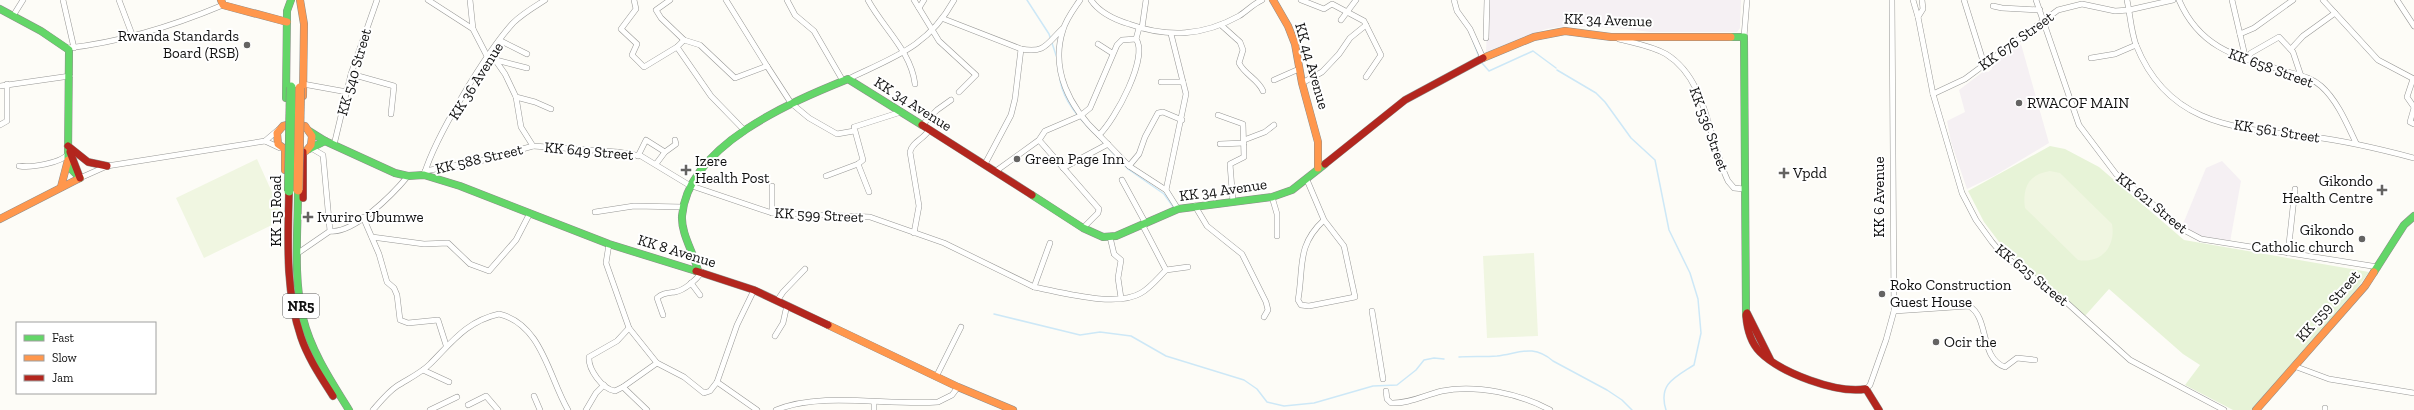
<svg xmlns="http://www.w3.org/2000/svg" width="2414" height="410" font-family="'Zilla Slab',serif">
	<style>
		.industrial { fill: #f5f0f3 }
		.green { fill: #e7f3d7 }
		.pitch { fill: #f0f6e1 }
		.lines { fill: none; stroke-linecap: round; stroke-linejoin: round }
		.stream { stroke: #cde8f7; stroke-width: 1.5 }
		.street-casing { stroke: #979795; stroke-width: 6 }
		.fast-casing { stroke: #8e8d8b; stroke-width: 8 }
		.slow-casing { stroke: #8e8d8b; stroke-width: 8 }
		.jam-casing { stroke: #8e8d8b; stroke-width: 8 }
		.street { stroke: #fffffe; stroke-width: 5 }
		.fast { stroke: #63d668; stroke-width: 7 }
		.slow { stroke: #ff974d; stroke-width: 7 }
		.jam { stroke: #b3261e; stroke-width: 7 }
		.fast-bridge-casing { stroke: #858482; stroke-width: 10; stroke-linecap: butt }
		.slow-bridge-casing { stroke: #858482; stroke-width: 10; stroke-linecap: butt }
		.fast-bridge { stroke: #63d668; stroke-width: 9 }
		.slow-bridge { stroke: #ff974d; stroke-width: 9 }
		.poi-dot { fill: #646362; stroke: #fff; stroke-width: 1.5 }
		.labels { text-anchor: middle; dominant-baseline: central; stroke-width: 4; stroke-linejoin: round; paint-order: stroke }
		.shield { fill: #fff; stroke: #585858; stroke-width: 1 }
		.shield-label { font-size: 14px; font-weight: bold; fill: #111 }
		.street-label { font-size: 15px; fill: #111; stroke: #fff }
		.poi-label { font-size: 15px; fill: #111; stroke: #fff; text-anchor: start }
	</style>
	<rect width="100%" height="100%" fill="#fdfcf7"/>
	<g class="industrial">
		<polygon points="1488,0 1741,0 1740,28 1737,32 1651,32 1617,28 1566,26 1546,29 1486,52"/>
		<polygon points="2021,44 2049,143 1994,176 1967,189 1951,142 1947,121 1965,112 1959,90 1984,71 1988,72 1992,69 1991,65"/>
		<polygon points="2222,161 2241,181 2230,242 2196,237 2183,224 2206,168"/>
	</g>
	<polygon class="green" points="2050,146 2065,149 2099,167 2184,240 2369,272 2345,305 2251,410 2233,410 2185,385 2200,365 2183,354 2109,289 2084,317 2006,251 1984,222 1968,191"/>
	<g class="pitch">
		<polygon points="257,159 284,219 204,258 176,198"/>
		<path d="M2050 171 2060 173 2112 224C2116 246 2102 264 2078 260L2025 208C2022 188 2029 174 2050 171Z"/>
		<polygon points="1534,253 1538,336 1487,338 1483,256"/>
	</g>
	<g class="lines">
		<g class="stream">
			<polyline points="1027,0 1049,34 1057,58"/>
			<polyline points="1472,38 1479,57"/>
			<polyline points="1482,63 1489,71 1533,51 1556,68"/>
			<path d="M1557 70 1596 93 1605 102 1631 138 1655 160 1669 230 1690 273 1698 299 1701 333 1694 365C1674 378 1658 384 1666 410"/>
			<path d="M1060 80C1064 102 1079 118 1094 133"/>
			<polyline points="1098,137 1128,169 1164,194 1174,208"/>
			<polyline points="994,314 1080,335 1100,332 1131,336 1166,356 1244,380 1257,389 1267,402 1284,406 1314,403 1373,386 1397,385 1416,370 1424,360 1434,358 1444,359"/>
			<path d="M1459 357C1471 356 1484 357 1497 356 1520 353 1533 344 1553 361L1607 390 1622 400 1632 410"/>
		</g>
		<defs>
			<g id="street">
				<polyline points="63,0 74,48"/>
				<polyline points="119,0 133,37"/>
				<polyline points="428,0 473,29"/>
				<polyline points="470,0 473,29 488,58"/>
				<polyline points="634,0 636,9 621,29 637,44 632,55 644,67 677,47 684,40"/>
				<polyline points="670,0 656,10 661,18 684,40 700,45 735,78 767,66 791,103 809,118 837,134 854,131"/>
				<polyline points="726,0 767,66"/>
				<polyline points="787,0 795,15 814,31 843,81"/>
				<path d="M868 0C883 28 911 51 915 84"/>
				<polyline points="914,0 939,41 976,75 959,92"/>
				<path d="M1080 0C1074 9 1066 19 1063 30 1050 70 1070 108 1099 135"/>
				<path d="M1091 0C1099 12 1116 20 1129 24 1168 38 1203 36 1239 16 1247 11 1253 4 1262 0"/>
				<polyline points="1301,0 1324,9 1332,4 1364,21 1381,55 1366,77"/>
				<polyline points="1454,0 1457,11 1470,29 1483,58"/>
				<polyline points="1913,0 1918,17"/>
				<polyline points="1922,0 1923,9 1918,17 1933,94 1962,193 1976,220 1992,242 2003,255 2066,302 2130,360 2224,410"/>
				<polyline points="1964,0 1984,64"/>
				<polyline points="2036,0 2079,125 2116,174 2184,230 2201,239 2378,267"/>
				<path d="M2127 0C2130 14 2131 31 2136 45 2169 127 2237 128 2313 137 2347 141 2380 149 2414 158"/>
				<path d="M2179 0C2200 49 2238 57 2285 71 2298 75 2311 77 2321 86 2337 100 2347 124 2356 143"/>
				<polyline points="2232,0 2246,60 2251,53 2279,37 2293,52 2301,76"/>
				<polyline points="2323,0 2378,60 2414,79"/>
				<polyline points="2397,0 2414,26"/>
				<polyline points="1993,6 2002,8 2040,10"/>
				<polyline points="919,8 924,0"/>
				<polyline points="13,16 23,0"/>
				<path d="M944 19 1021 49C1045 53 1046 45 1062 29"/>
				<polyline points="1341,20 1356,0"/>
				<path d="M1221 25 1240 42 1243 50 1239 63C1245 75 1258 79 1263 91"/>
				<path d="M1139 28 1136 39C1149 57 1115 120 1099 135L1129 166 1166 190"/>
				<polyline points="1142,28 1146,0"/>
				<polyline points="1171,34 1186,94 1166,190 1178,209"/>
				<polyline points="2240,34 2254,28 2293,0"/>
				<polyline points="1744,37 1747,0"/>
				<polyline points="1486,38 1487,0"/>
				<path d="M1619 39C1634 43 1652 46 1666 54 1708 80 1708 140 1728 181L1734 188 1744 189"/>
				<polyline points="501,41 527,54"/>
				<polyline points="1098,44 1112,53"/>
				<polyline points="677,47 711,96 745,131"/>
				<path d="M68 48C122 42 173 26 223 5"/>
				<polyline points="2291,49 2303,36 2335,13"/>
				<polyline points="491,54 505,74 516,97 535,102 551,109"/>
				<polyline points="2091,58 2115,54 2136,45"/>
				<polyline points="496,60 527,68"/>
				<polyline points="351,74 394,86 391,114"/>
				<path d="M848 79C894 57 928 47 954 0"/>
				<polyline points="2413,79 2407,97 2414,107"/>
				<polyline points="1274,80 1299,69"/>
				<polyline points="1161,82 1183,82"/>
				<polyline points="1302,83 1322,72 1339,54 1350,38 1366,25"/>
				<polyline points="303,84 347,92"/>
				<polyline points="0,86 70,76"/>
				<polyline points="1933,94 1965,79 2058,10 2082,4 2115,11 2129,10 2173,0"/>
				<polyline points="516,97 521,127 533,146 618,152 641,156 689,185 772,213 870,217 944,243 1034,287"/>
				<polyline points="2414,108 2410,122 2414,124"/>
				<polyline points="1218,115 1243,124 1244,157 1230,164 1233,202"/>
				<polyline points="0,125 7,121 7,84"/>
				<polyline points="922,125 937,110 951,100"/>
				<polyline points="1039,140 1099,209 1098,213 1083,228"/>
				<polyline points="1244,140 1265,132 1274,125"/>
				<polyline points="265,141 280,148"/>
				<polyline points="1220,144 1244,143"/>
				<polyline points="334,145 351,74 377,0"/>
				<polyline points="638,156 646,140 665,152"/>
				<polyline points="656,164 665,152 676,144 675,140"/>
				<polyline points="858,164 869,192"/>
				<polyline points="985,164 1011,115 1015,99 1021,49"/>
				<path d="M19 166C31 168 61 163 68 154"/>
				<polyline points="1129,166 1139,154 1145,137 1158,113 1163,112 1182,120"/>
				<polyline points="1063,168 1108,144"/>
				<polyline points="425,171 484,160 533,146"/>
				<polyline points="996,171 1039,140 1045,131 1080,116 1090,108 1117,45 1122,40 1136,39"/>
				<path d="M424 175C435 137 486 53 513 23 522 14 534 7 545 0"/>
				<polyline points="826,176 858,164 863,160 854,127 901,112"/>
				<polyline points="80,178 107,166 265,141 278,130"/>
				<polyline points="1122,180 1146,224"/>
				<path d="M1307 180 1324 220C1296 246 1304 267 1298 300L1301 305 1309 306 1355 297 1344 246 1324 220"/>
				<polyline points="1272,197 1277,214 1277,236"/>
				<polyline points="1195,206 1207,226 1242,254 1266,302 1268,310 1264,317"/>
				<polyline points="595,212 634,206 683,207"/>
				<polyline points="772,213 772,186"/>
				<polyline points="363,217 379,254 387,282 394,288 397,295 400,320 408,323 438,320 446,345"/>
				<path d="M330 231C354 234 393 194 408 176"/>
				<path d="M914 233 919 206 910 152C912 142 924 139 929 130"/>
				<polyline points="372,237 424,244 448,243 470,264 489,271 516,240 530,213"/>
				<polyline points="1110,237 1114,254 1121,260 1118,278 1121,298"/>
				<path d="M1050 243 1034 287C1061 292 1116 308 1141 293 1150 288 1158 278 1166 270L1143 226"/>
				<path d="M609 244 606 263 629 328 617 341 589 357C588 369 602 389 615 391L623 387 647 410"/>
				<polyline points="298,253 330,231 323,155 311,148"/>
				<polyline points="2288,253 2295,189"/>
				<polyline points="1166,270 1188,267"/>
				<polyline points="691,283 700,295"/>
				<polyline points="754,290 737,325 717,382 757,410"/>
				<polyline points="777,301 783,292 805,269"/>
				<polyline points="1372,311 1383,379"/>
				<path d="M1894 311 1969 306C1990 318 1979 358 2005 367L2017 358 2035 360"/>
				<path d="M663 315 657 298C662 293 668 293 675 292 685 290 696 280 702 272"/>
				<polyline points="629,328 657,363 684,377 704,393 710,391 717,382"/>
				<polyline points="775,336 783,323 787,305"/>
				<polyline points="2294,366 2329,379 2414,393"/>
				<polyline points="423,370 449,382"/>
				<polyline points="936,377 961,327"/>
				<polyline points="623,387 657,363"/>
				<polyline points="1866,389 1870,385 1886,340 1894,311 1892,0"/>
				<path d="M1386 391 1387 399 1391 403C1408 404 1425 395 1442 391 1476 384 1521 394 1550 410"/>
				<polyline points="534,396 540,410"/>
				<polyline points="874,402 874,410"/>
				<polyline points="468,405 486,396 498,410"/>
				<path d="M373 410C380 402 388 392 397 386 408 379 421 373 430 364 452 342 467 321 499 314 542 324 549 378 568 410"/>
				<polyline points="430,410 457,397"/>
				<polyline points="586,410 596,393 604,385"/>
				<path d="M776 410C822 391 888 406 938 402L952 395 958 387"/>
				<polyline points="2325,410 2325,408"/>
			</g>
			<g id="fast">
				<polyline points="0,9 41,31 69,50 68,158 72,170 80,178"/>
				<polyline points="1731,37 1744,37 1746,315"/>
				<polyline points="286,98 287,11 291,0"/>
				<polyline points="309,131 325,141 395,173 408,176 424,175 460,186 609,244 696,271"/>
				<polyline points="309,149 325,141"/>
				<path d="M298 190C298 232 293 276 303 318 311 351 331 381 349 410"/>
				<polyline points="1032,195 1083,228 1103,237 1116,236 1178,209 1272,197 1292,190 1325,164"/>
				<path d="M698 271C694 253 681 234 682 216 688 145 791 102 848 79L922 125"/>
				<polyline points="2374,272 2404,225 2414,216"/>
			</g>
			<g id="slow">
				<polyline points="221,0 223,5 287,22"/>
				<polyline points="300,0 304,24 303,96"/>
				<polyline points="1273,0 1288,26 1295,44 1302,83 1318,142 1318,168"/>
				<polyline points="1483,58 1534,37 1565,31 1611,37 1731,37"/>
				<polygon points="291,124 305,126 312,136 311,145 306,151 289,152 278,144 277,133 283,126"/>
				<polyline points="285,151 285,170"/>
				<polyline points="61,187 68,160"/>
				<polyline points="0,219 80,178"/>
				<polyline points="828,325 958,387 1013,410"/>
				<polyline points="2256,410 2365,286 2374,272"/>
			</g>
			<g id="jam">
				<polyline points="922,125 1032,195"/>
				<polyline points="68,146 88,162 107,166"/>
				<polyline points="70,152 80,178"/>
				<polyline points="303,152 303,198"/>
				<polyline points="1325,164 1405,100 1483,58"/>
				<path d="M289 191C288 239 285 290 301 337 308 358 321 377 333 396"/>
				<polyline points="696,271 754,290 828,325"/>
				<polyline points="1747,313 1770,359"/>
				<path d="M1746 315C1747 328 1750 342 1760 352 1781 373 1837 394 1866 389L1879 410"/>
			</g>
		</defs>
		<use href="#street" class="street-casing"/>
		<use href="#fast" class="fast-casing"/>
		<use href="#slow" class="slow-casing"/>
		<use href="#jam" class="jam-casing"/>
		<use href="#street" class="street"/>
		<use href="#fast" class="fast"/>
		<use href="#slow" class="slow"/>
		<use href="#jam" class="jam"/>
		<defs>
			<polyline id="fast-bridge" points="289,191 291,87"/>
			<polyline id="slow-bridge" points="298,190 300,88"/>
		</defs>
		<use href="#fast-bridge" class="fast-bridge-casing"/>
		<use href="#slow-bridge" class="slow-bridge-casing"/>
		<use href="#fast-bridge" class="fast-bridge"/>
		<use href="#slow-bridge" class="slow-bridge"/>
	</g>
	<g class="poi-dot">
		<circle cx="247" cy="45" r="4"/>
		<circle cx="2019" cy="103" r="4"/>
		<circle cx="1017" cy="159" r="4"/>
		<path d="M684 164h4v4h4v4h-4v4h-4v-4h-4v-4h4z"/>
		<path d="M1782 167h4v4h4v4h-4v4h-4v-4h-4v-4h4z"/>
		<path d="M2380 184h4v4h4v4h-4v4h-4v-4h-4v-4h4z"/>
		<path d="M306 211h4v4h4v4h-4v4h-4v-4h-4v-4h4z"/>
		<circle cx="2362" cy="239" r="4"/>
		<circle cx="1882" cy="294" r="4"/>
		<circle cx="1936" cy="342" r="4"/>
	</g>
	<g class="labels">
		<rect class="shield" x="283" y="294" width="36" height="24" rx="3"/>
		<g class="shield-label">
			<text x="301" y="306">NR5</text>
		</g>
		<g class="street-label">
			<text transform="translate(1608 20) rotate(2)">KK 34 Avenue</text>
			<text transform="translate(2016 41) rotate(-36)">KK 676 Street</text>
			<text transform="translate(1312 66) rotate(74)">KK 44 Avenue</text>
			<text transform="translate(2271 68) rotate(20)">KK 658 Street</text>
			<text transform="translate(354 72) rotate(-74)">KK 540 Street</text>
			<text transform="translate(476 81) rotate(-58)">KK 36 Avenue</text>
			<text transform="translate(913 104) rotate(32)">KK 34 Avenue</text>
			<text transform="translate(1709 129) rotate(70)">KK 536 Street</text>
			<text transform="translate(2277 131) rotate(9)">KK 561 Street</text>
			<text transform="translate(589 151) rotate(5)">KK 649 Street</text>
			<text transform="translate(479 159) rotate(-13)">KK 588 Street</text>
			<text transform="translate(1223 190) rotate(-8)">KK 34 Avenue</text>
			<text transform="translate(1879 197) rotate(-90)">KK 6 Avenue</text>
			<text transform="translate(2152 203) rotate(39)">KK 621 Street</text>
			<text transform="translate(276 211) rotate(-90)">KK 15 Road</text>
			<text transform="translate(819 215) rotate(3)">KK 599 Street</text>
			<text transform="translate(677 251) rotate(17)">KK 8 Avenue</text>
			<text transform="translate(2032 275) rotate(39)">KK 625 Street</text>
			<text transform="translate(2328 306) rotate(-49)">KK 559 Street</text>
		</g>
		<g class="poi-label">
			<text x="239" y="36" text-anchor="end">Rwanda Standards<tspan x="239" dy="17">Board (RSB)</tspan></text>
			<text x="2027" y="103">RWACOF MAIN</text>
			<text x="1025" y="159">Green Page Inn</text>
			<text x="695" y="161">Izere<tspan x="695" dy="17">Health Post</tspan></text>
			<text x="1793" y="173">Vpdd</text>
			<text x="2373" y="181" text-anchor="end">Gikondo<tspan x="2373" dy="17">Health Centre</tspan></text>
			<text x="317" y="217">Ivuriro Ubumwe</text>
			<text x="2354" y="230" text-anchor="end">Gikondo<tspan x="2354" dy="17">Catholic church</tspan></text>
			<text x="1890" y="285">Roko Construction<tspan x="1890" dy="17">Guest House</tspan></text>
			<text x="1944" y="342">Ocir the</text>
		</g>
	</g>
	<rect x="16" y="322" width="140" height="72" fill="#ffffff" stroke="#a0a0a0"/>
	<rect x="24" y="335" width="20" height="6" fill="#63d668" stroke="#a0a0a0"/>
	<text x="52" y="342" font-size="12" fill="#111111">Fast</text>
	<rect x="24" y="355" width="20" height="6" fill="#ff974d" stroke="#a0a0a0"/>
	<text x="52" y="362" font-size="12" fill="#111111">Slow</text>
	<rect x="24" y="375" width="20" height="6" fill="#b3261e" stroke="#a0a0a0"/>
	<text x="52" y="382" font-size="12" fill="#111111">Jam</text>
</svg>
